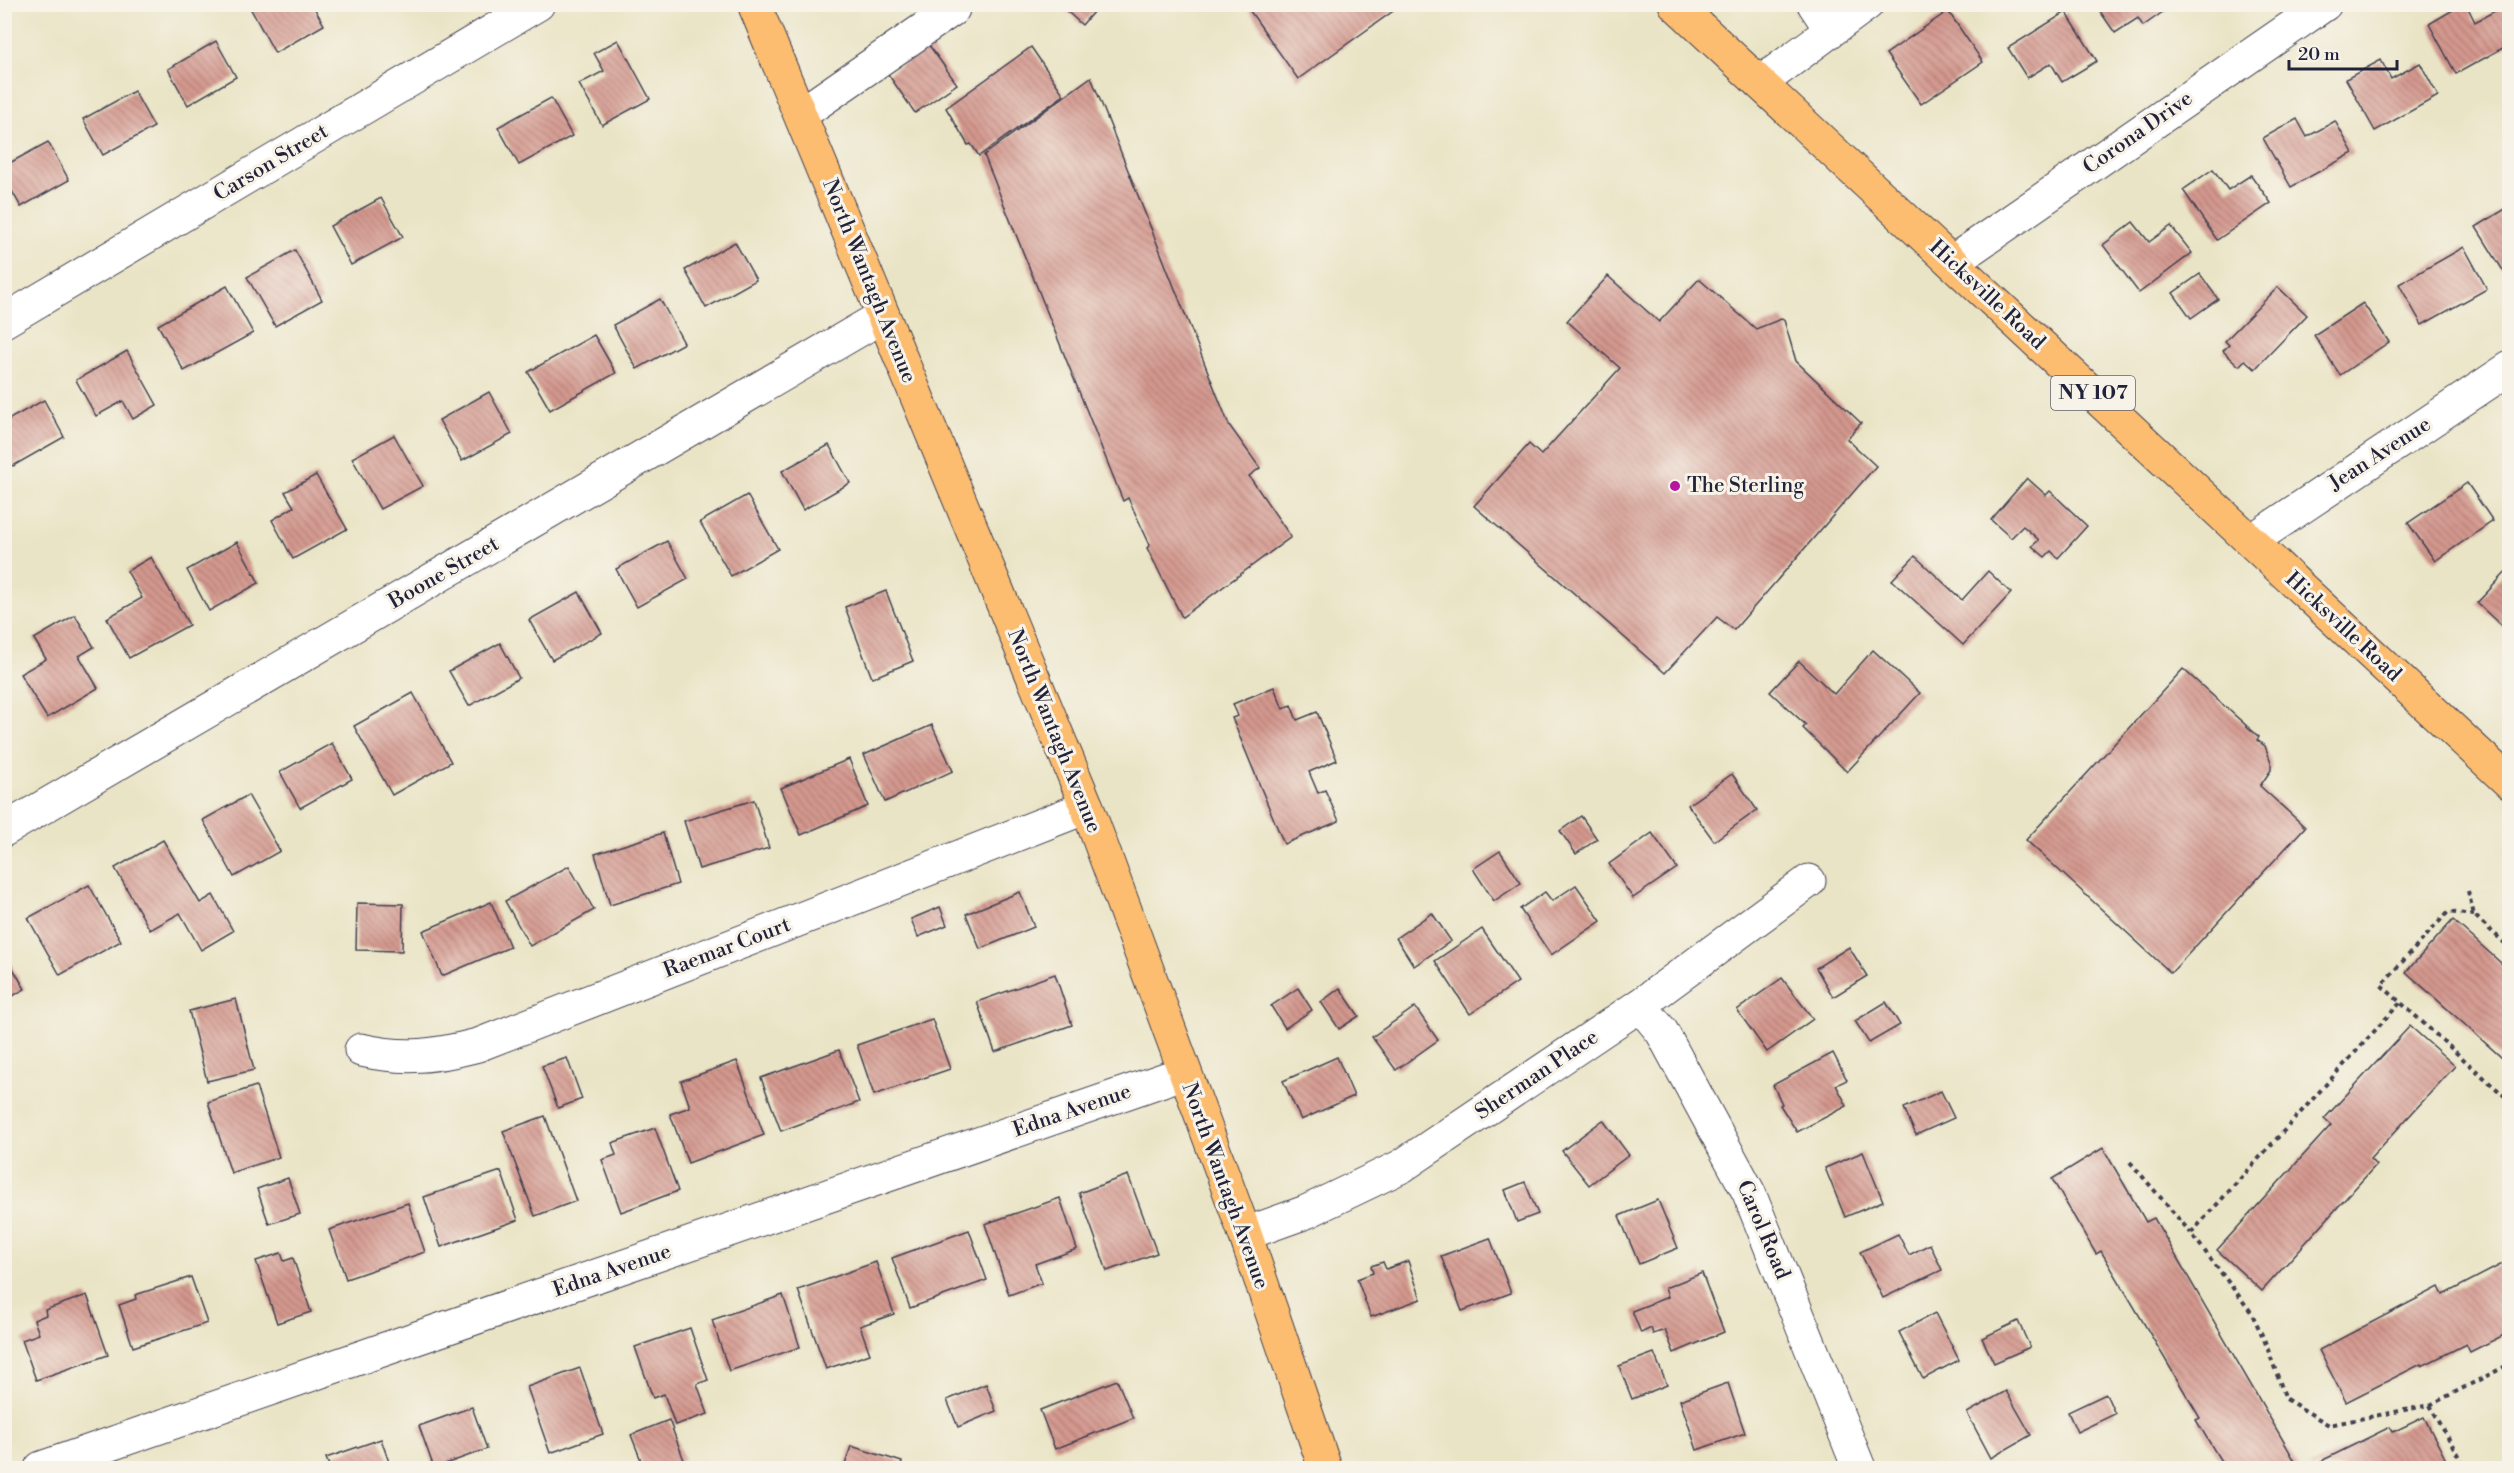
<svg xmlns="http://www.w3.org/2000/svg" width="2514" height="1473" font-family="'Libre Bodoni',serif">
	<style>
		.building { fill: url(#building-back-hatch) }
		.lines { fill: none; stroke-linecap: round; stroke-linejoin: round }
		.minor-casing { stroke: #403f50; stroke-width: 35 }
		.major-casing { stroke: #403f50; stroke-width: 35 }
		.path { stroke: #403f50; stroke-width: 4; stroke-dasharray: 4.5 4.5; stroke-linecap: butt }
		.minor { stroke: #fff; stroke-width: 33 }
		.major { stroke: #fcbd6f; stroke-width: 33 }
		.poi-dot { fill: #b5179e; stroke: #f7f3e8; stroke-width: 2 }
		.labels { text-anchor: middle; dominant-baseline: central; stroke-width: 6; stroke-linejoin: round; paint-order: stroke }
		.shield { fill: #f7f3e8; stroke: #62616f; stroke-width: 1.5 }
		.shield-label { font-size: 20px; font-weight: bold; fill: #22223b }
		.street-label { font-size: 21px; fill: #22223b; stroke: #f7f3e8 }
		.poi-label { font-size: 21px; fill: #22223b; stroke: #f7f3e8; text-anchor: start }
	</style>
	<defs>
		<pattern id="building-back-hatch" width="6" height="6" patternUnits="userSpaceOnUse" patternTransform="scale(1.5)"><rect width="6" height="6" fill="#d4988e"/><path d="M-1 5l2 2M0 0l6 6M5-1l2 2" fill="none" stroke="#ac7c75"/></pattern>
	</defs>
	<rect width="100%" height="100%" fill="#f7f3e8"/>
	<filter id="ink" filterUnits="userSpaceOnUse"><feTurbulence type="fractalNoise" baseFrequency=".0167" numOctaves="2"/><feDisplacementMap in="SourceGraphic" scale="12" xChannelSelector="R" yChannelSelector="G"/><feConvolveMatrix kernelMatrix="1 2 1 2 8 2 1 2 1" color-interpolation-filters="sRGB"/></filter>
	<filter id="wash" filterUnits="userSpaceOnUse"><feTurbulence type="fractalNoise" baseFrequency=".008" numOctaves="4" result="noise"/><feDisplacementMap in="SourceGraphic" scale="24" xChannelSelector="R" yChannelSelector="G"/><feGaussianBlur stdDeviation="1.35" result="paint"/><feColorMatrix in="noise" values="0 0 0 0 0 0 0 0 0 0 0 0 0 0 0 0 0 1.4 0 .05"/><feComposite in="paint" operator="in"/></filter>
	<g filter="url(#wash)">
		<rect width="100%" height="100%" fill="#eae4c6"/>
		<g id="blocks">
			<g class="building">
				<polygon points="248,4 312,4 324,25 275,53"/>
				<polygon points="1059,4 1100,4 1082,25"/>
				<polygon points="1245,4 1403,4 1298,79"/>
				<polygon points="2095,4 2174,4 2143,26 2138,18 2115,33"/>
				<polygon points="2463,4 2466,4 2475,22 2502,7 2510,20 2510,44 2456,74 2429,24"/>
				<polygon points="1948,11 1983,62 1921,104 1886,54"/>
				<polygon points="2066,12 2097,61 2062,82 2051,63 2027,78 2008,48"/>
				<polygon points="618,40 650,99 602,125 579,84 604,71 594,53"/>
				<polygon points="216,41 236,77 188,105 168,69"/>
				<polygon points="929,45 957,84 915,113 888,74"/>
				<polygon points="1031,47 1064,95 979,156 971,144 968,145 946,108"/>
				<polygon points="2381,60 2391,79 2420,63 2438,96 2375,131 2346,79"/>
				<polygon points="1091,77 1229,425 1260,468 1249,476 1291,537 1182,617 1147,548 1150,545 1128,498 1123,501 984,155"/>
				<polygon points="134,91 154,127 103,155 83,119"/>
				<polygon points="551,98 572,136 519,165 498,127"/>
				<polygon points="2297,119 2307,137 2335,121 2353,153 2291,187 2263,138"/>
				<polygon points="48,142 69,180 21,207 4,177 4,166"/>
				<polygon points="2213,169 2228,190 2251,175 2271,203 2217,240 2183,190"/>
				<polygon points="381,198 403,237 351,265 330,226"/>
				<polygon points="2510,206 2510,269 2504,272 2476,227"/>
				<polygon points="2133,222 2149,242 2171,226 2192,253 2139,293 2103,245"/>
				<polygon points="735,242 756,280 706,308 685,270"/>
				<polygon points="2464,247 2487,289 2422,325 2399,284"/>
				<polygon points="295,250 322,300 275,326 247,277"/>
				<polygon points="2200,274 2218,299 2191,318 2173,293"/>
				<polygon points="1608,276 1659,322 1699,279 1756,329 1781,319 1784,320 1796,361 1861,423 1847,439 1876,466 1734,630 1717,617 1665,673 1474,506 1529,444 1541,455 1620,368 1567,321"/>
				<polygon points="227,286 253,333 184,371 158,325"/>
				<polygon points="2278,287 2307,315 2255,369 2245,360 2239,366 2223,351 2229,345 2225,341"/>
				<polygon points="660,299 684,343 637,369 613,325"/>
				<polygon points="2363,303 2389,342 2340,375 2314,335"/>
				<polygon points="594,335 616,373 550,410 528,372"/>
				<polygon points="127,351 157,405 133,419 123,401 96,416 76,380"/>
				<polygon points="489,392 512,434 462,461 439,420"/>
				<polygon points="44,400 64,437 13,466 4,450 4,422"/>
				<polygon points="394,435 423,486 380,509 352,458"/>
				<polygon points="829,445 850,483 803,510 782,471"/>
				<polygon points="316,475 347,529 293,559 272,520 294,507 285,492"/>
				<polygon points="2027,478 2046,495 2050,491 2087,526 2058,558 2051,551 2045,557 2032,546 2039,540 2023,526 2011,538 1991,520"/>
				<polygon points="2467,483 2493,521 2435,561 2408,523"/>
				<polygon points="747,495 778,549 731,576 700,522"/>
				<polygon points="667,541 688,579 637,607 616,569"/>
				<polygon points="237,542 259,583 209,611 187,570"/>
				<polygon points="1915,556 1962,600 1988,571 2011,593 1963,645 1892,580"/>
				<polygon points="151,557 189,625 129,658 107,618 142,598 127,571"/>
				<polygon points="2508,570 2510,572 2510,634 2477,603"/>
				<polygon points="886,591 913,661 872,678 845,607"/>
				<polygon points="579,592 602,633 552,660 529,620"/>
				<polygon points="75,615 94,647 79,656 98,688 47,718 20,674 46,659 34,639"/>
				<polygon points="500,643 519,678 469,706 449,671"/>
				<polygon points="1873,650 1920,693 1847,772 1803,728 1806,725 1770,692 1799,661 1834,694"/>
				<polygon points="2183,669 2259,737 2257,740 2265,746 2271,762 2271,770 2260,786 2305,827 2171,973 2026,840"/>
				<polygon points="1274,687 1283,709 1291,705 1297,720 1317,712 1337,760 1309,772 1318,793 1325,790 1339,821 1284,844 1232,718 1238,716 1233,704"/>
				<polygon points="413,693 451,762 392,795 354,726"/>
				<polygon points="932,725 953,771 885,802 864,755"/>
				<polygon points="332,743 352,779 300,808 280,772"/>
				<polygon points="849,759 868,806 801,835 781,788"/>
				<polygon points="1732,774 1757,810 1714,841 1688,805"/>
				<polygon points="248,795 280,851 234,877 203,820"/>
				<polygon points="754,800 769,848 699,869 684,821"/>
				<polygon points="1581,816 1597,839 1576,854 1560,831"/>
				<polygon points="663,833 678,884 610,905 595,854"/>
				<polygon points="1652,833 1677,868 1633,898 1609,864"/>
				<polygon points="163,840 200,903 213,895 233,931 201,950 180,913 150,930 115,868"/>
				<polygon points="1500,851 1521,883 1494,901 1473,869"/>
				<polygon points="569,866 594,910 530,946 505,901"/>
				<polygon points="89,885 121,941 60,975 28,918"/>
				<polygon points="1576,885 1601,921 1551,955 1520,909 1545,892 1552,901"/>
				<polygon points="1020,892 1034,927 980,949 966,914"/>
				<polygon points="491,902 510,947 442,976 423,931"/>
				<polygon points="357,903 403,904 402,951 356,950"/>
				<polygon points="940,907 947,925 918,937 911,919"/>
				<polygon points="1432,913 1451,941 1414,966 1396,938"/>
				<polygon points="2453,920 2510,971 2510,1065 2406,972"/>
				<polygon points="1482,929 1518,982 1470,1014 1435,961"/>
				<polygon points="1849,947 1867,976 1833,997 1816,968"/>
				<polygon points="4,953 25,989 4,1001"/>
				<polygon points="1055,974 1072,1025 995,1052 977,1002"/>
				<polygon points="1782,978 1813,1019 1767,1052 1737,1010"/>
				<polygon points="1298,988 1312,1010 1285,1028 1271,1006"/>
				<polygon points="1340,988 1359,1016 1339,1029 1321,1002"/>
				<polygon points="236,999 254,1070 207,1081 189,1011"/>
				<polygon points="1886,1002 1900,1025 1869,1043 1855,1021"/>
				<polygon points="1415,1007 1438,1040 1396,1070 1372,1037"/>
				<polygon points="932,1019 950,1069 874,1095 857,1045"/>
				<polygon points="2410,1026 2455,1066 2370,1159 2376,1165 2262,1291 2217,1250 2331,1125 2324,1119"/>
				<polygon points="839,1050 859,1102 781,1131 761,1078"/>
				<polygon points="1833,1053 1847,1080 1836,1085 1847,1106 1797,1132 1780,1105 1782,1104 1773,1085"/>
				<polygon points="1337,1057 1354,1096 1301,1120 1283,1081"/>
				<polygon points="567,1058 582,1099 558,1108 542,1066"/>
				<polygon points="737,1061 764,1135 688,1163 670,1114 690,1107 681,1081"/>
				<polygon points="256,1086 279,1157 231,1173 208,1102"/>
				<polygon points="1941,1091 1954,1118 1916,1135 1904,1108"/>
				<polygon points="545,1116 576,1201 535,1216 503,1131"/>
				<polygon points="1603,1120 1629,1155 1589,1185 1562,1151"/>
				<polygon points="655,1128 678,1191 621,1212 602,1160 616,1155 612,1143"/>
				<polygon points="2103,1148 2146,1222 2154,1218 2299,1468 2225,1468 2196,1420 2200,1418 2101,1251 2096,1254 2052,1179"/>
				<polygon points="1863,1152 1883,1201 1845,1217 1825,1168"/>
				<polygon points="501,1171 518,1220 441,1247 424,1197"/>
				<polygon points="1128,1175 1157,1253 1107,1271 1079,1193"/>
				<polygon points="288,1178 300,1214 269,1224 257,1189"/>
				<polygon points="1525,1182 1538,1214 1517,1222 1505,1190"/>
				<polygon points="1060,1198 1077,1249 1035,1264 1042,1283 1009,1295 985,1224"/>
				<polygon points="1658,1200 1678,1248 1639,1264 1619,1216"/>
				<polygon points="408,1203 425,1252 346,1279 329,1230"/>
				<polygon points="969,1230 987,1280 910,1308 892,1258"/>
				<polygon points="1898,1234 1909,1255 1930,1244 1942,1270 1883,1298 1860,1252"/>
				<polygon points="1490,1238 1511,1293 1462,1311 1441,1256"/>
				<polygon points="281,1253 284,1261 293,1258 311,1312 277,1323 256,1261"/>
				<polygon points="2510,1260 2510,1332 2470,1352 2466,1344 2422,1366 2421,1364 2346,1402 2319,1350 2439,1287 2443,1295"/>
				<polygon points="1408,1261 1421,1299 1371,1317 1357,1279 1373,1273 1371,1266 1383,1262 1386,1269"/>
				<polygon points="876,1262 894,1314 860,1326 870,1354 826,1369 798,1290"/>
				<polygon points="1702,1273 1724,1332 1674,1353 1665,1330 1653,1334 1651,1328 1641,1333 1632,1311 1668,1297 1665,1288"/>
				<polygon points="191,1277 207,1323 133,1347 119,1305 136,1299 135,1295"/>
				<polygon points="87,1295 108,1355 36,1380 22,1340 39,1334 34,1320 46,1315 45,1310"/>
				<polygon points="783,1295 800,1347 729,1371 712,1320"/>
				<polygon points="1935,1313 1959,1360 1923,1379 1899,1332"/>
				<polygon points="2018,1321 2030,1347 1994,1363 1982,1338"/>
				<polygon points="690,1328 708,1380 697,1384 708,1414 675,1425 664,1394 653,1398 635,1347"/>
				<polygon points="1654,1353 1667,1385 1632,1399 1619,1366"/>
				<polygon points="580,1368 603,1434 550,1453 527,1387"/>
				<polygon points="1117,1380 1133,1418 1055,1449 1040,1410"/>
				<polygon points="1728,1383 1745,1433 1697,1450 1680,1400"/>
				<polygon points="986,1384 996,1411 958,1427 947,1400"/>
				<polygon points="2006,1391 2031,1435 1991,1458 1967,1413"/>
				<polygon points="2106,1394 2115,1414 2077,1432 2068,1412"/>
				<polygon points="472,1407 487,1449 434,1468 419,1426"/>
				<polygon points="2424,1417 2450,1468 2307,1468 2390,1427 2393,1432"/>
				<polygon points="669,1420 684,1460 663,1468 644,1468 631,1435"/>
				<polygon points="381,1439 391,1468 330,1468 326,1458"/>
				<polygon points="851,1446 902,1462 900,1468 844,1468"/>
			</g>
		</g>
	</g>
	<g filter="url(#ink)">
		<use href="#blocks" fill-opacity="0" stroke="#403f50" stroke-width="1.5"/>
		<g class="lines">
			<defs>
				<g id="minor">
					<polyline points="1814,4 1831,30"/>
					<polyline points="1760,83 1867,4"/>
					<polyline points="801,114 953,9"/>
					<polyline points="1952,262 2325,4"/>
					<polyline points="4,321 538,4"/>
					<polyline points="2251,541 2510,368"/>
					<polyline points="4,830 883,316"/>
					<polyline points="1640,1005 1662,1032 1749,1193 1859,1468"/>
					<path d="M361 1050C405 1060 435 1056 478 1045L1087 807"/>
					<polyline points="1245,1234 1306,1212 1402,1166 1640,1005 1809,881"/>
					<polyline points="41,1468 1183,1073"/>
				</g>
				<g id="major">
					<polyline points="754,4 1087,807 1245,1234 1325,1468"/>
					<polyline points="1675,4 2510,783"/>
				</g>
			</defs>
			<use href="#minor" class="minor-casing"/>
			<use href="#major" class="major-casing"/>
			<g class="path">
				<polyline points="2468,891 2474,915 2510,948"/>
				<polyline points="2474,915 2448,912 2381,985 2510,1101"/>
				<polyline points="2400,1003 2191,1233 2251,1312 2264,1339 2286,1399 2329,1425 2430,1405 2510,1364"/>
				<polyline points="2130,1162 2191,1233"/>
				<polyline points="2430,1405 2465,1468"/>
			</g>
			<use href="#minor" class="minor"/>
			<use href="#major" class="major"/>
		</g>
	</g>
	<circle class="poi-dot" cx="1675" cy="486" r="6"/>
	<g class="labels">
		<rect class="shield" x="2051" y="376" width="84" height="34" rx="4.5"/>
		<g class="shield-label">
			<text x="2093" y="393">NY 107</text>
		</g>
		<g class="street-label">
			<text transform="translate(2138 133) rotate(-35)">Corona Drive</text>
			<text transform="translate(271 163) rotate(-31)">Carson Street</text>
			<text transform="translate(869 281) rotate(68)">North Wantagh Avenue</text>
			<text transform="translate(1987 295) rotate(43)">Hicksville Road</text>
			<text transform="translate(2380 454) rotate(-33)">Jean Avenue</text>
			<text transform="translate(444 573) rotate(-30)">Boone Street</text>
			<text transform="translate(2343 627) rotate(43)">Hicksville Road</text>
			<text transform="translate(1054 731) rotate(68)">North Wantagh Avenue</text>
			<text transform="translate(727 948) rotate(-21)">Raemar Court</text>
			<text transform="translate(1537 1075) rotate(-34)">Sherman Place</text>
			<text transform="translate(1072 1111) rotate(-19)">Edna Avenue</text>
			<text transform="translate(1225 1186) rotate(70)">North Wantagh Avenue</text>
			<text transform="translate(1763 1230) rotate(67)">Carol Road</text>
			<text transform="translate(612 1271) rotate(-19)">Edna Avenue</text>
		</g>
		<g class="poi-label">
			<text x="1687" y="486">The Sterling</text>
		</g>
	</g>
	<rect width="2514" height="1473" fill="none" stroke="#f7f3e8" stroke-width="24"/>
	<path d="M2289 60v9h108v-9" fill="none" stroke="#22223b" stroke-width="3"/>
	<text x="2298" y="60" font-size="18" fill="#22223b" stroke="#f7f3e8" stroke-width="4.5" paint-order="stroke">20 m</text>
</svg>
